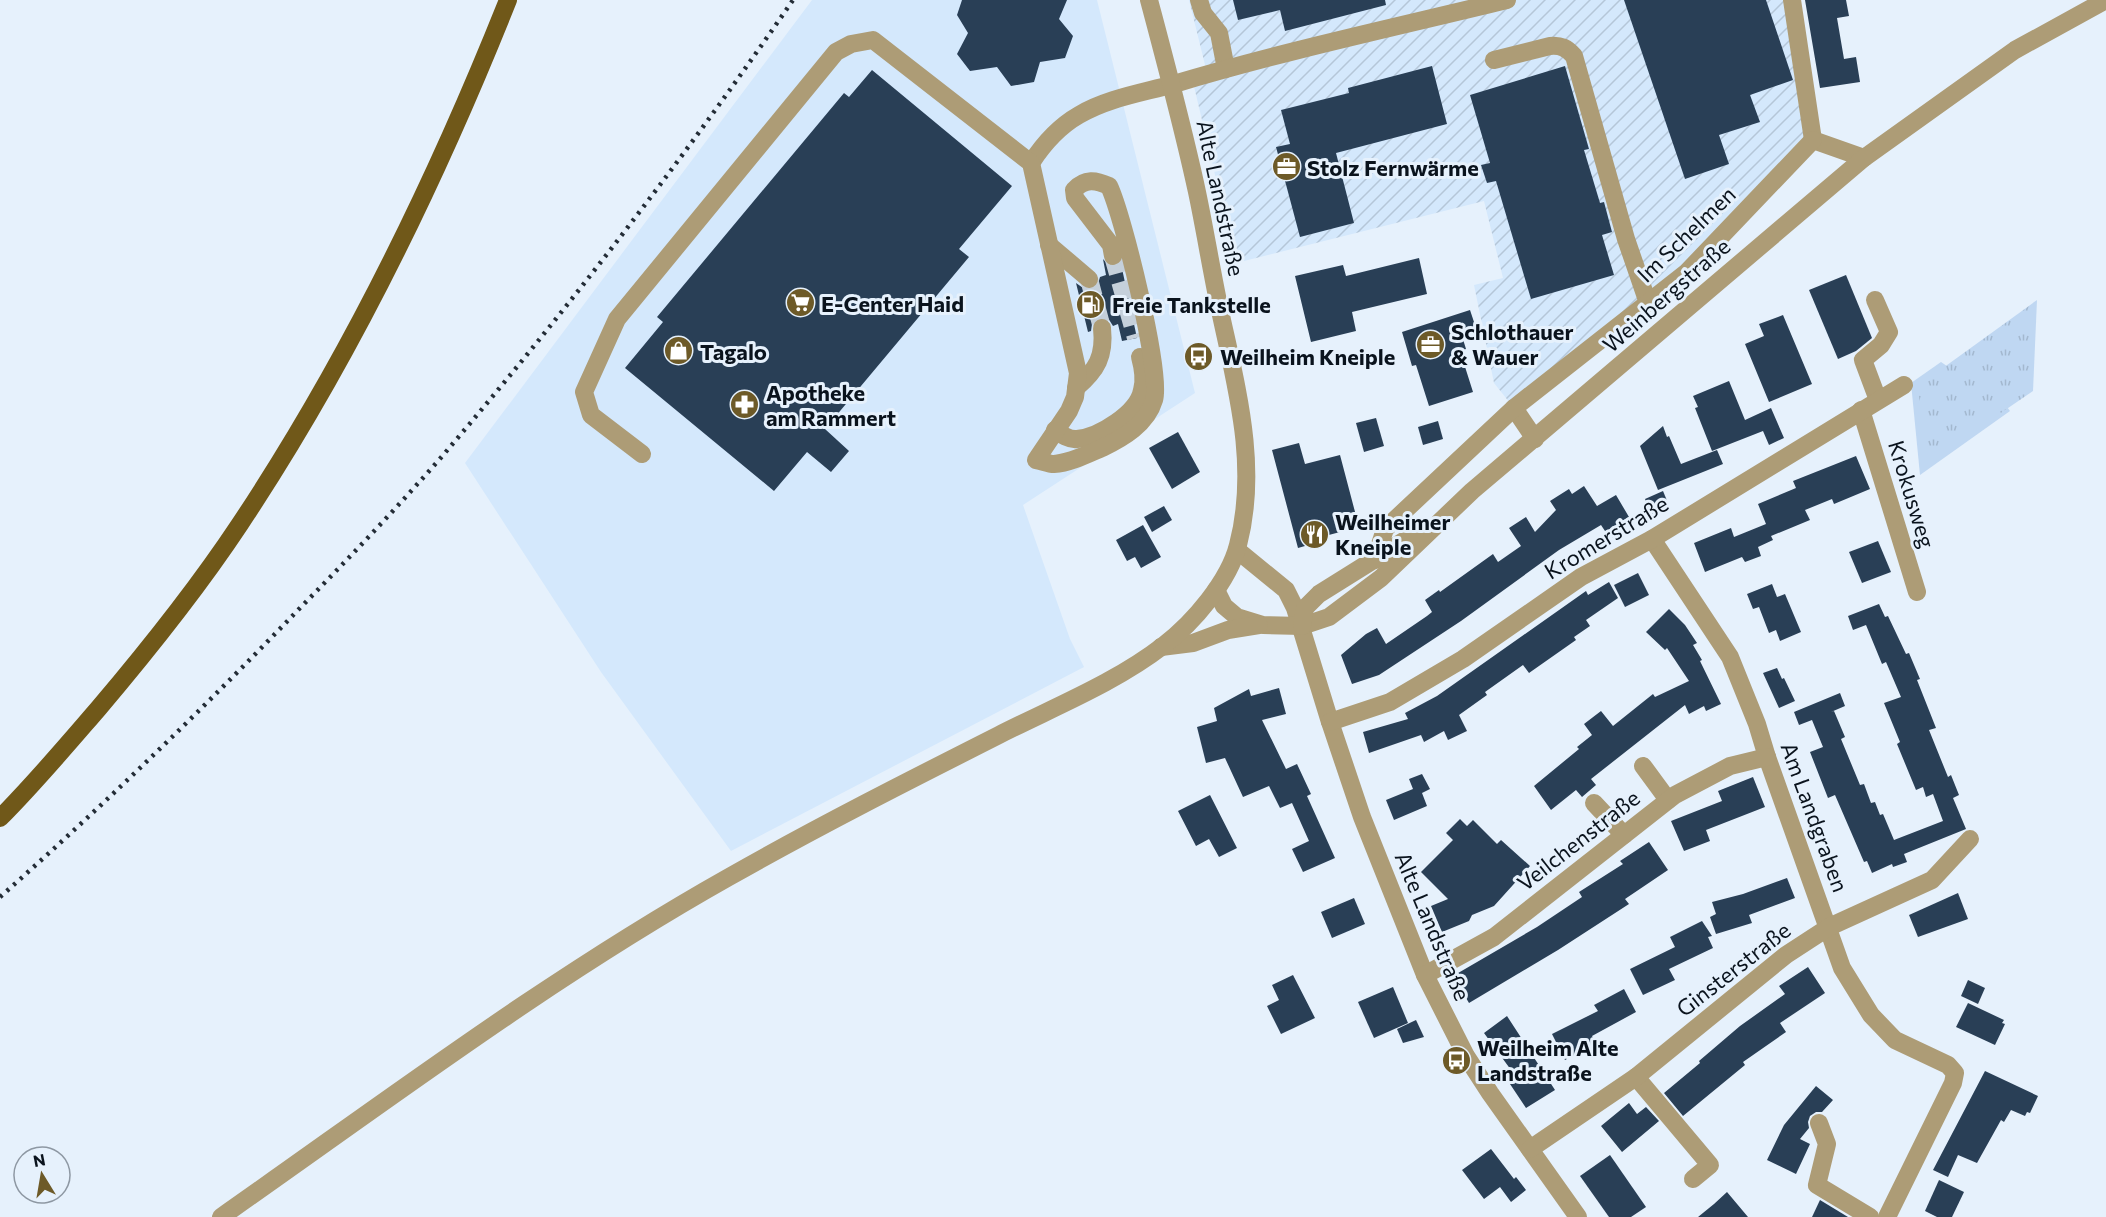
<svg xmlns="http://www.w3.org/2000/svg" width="2106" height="1217" font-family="Commissioner,sans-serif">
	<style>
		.built { fill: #d4e8fc }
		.industrial { fill: url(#industrial-furrows) }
		.green { fill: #bfd7f2 }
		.park { fill: url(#park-tufts) }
		.building { fill: #293f56 }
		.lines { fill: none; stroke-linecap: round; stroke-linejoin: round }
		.minor-tunnel { stroke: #c5d0db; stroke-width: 18; stroke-dasharray: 18 9; stroke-linecap: butt }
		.minor { stroke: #ad9c76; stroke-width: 18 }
		.major { stroke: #705819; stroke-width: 18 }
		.rail { stroke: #232c36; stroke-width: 4.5; stroke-dasharray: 3 6; stroke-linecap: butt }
		.labels { text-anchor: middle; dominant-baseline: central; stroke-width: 6; stroke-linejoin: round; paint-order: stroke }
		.poi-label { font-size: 22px; font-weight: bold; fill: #0a131d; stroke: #e6f1fc; text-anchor: start }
		.street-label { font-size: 22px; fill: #0a131d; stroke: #e6f1fc }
	</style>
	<defs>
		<pattern id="industrial-furrows" width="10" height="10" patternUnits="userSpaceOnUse" patternTransform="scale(1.5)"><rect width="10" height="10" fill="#d4e8fc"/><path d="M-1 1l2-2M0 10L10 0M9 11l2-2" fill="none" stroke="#b5c6d8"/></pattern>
		<pattern id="park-tufts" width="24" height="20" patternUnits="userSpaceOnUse" patternTransform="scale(1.5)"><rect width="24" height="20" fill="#bfd7f2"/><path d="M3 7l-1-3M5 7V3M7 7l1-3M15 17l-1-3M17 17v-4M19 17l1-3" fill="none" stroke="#a3b8cf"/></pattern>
	</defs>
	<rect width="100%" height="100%" fill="#e6f1fc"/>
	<polygon class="built" points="812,0 1097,0 1195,393 1023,505 1070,639 1084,667 731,851 601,672 465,463"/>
	<polygon class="industrial" points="1189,0 1792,0 1813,140 1687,272 1514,408 1494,383 1474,285 1503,278 1484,201 1236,263 1192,78 1209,81"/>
	<polygon class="green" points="1941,362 2007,407 2010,411 1920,475 1911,383"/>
	<polygon class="park" points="2037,300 2033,391 1926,464 1918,386"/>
	<g class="building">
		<polygon points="962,0 1067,0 1059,19 1073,36 1065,58 1040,62 1034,82 1011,86 997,67 970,71 957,54 968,33 957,15"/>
		<polygon points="1233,0 1385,0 1386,5 1285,31 1280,10 1238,20"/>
		<polygon points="1624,0 1766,0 1793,80 1750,95 1760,122 1719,135 1729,164 1685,179"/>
		<polygon points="1805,0 1846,0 1849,16 1837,18 1844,59 1856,57 1860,82 1820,88"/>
		<polygon points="1432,66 1447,124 1336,153 1354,223 1300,237 1276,147 1290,144 1281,110 1349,93 1348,88"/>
		<polygon points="1565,66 1589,149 1584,150 1600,203 1604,202 1612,232 1602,235 1614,275 1531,299 1496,181 1487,183 1481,165 1490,163 1470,95"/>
		<polygon points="872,70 1012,186 959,249 969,257 825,429 849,451 831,472 807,452 774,491 625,368 663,322 657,317 844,93 849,97"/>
		<polygon points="1419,258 1427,294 1352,312 1356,331 1311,342 1295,276 1343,265 1346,276"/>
		<polygon points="1103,259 1110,267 1116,267 1121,264 1137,338 1122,341 1118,324 1113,326 1108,318 1102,317 1095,319 1092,324 1091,331 1088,332 1076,283 1086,290 1092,290 1097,287 1100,277 1106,275"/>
		<polygon points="1846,275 1872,338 1856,351 1838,359 1809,290"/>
		<polygon points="1470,310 1476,328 1461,333 1466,349 1460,351 1473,392 1429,406 1416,365 1412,366 1402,332"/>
		<polygon points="1783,315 1812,384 1769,402 1745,344 1764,336 1759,324"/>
		<polygon points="1729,381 1745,420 1771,408 1784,438 1769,445 1763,431 1712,451 1695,408 1698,407 1693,396"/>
		<polygon points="1376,418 1384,446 1364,452 1356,423"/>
		<polygon points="1438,421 1443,439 1423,445 1418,427"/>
		<polygon points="1663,426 1667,437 1669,436 1681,464 1717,450 1723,464 1658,490 1640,446"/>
		<polygon points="1178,432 1200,472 1172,489 1149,448"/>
		<polygon points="1299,443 1305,464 1340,455 1359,527 1325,536 1326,540 1298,548 1272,450"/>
		<polygon points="1856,456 1870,489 1834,504 1832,499 1805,510 1810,520 1771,536 1773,540 1758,547 1761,556 1745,562 1742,557 1705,572 1694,543 1731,528 1734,537 1766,524 1758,504 1796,488 1793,481"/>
		<polygon points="1584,486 1597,506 1616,495 1629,517 1620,522 1625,531 1613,538 1608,530 1605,531 1601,525 1559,550 1461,621 1379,675 1352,684 1341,655 1366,634 1377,628 1386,644 1427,616 1432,612 1425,600 1439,590 1440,592 1493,554 1498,562 1521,546 1509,528 1526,517 1535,532 1556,510 1550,501 1569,489 1572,494"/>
		<polygon points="1663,491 1670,508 1652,516 1645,499"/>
		<polygon points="1164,506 1172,520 1152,532 1144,517"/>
		<polygon points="1143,525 1161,557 1141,568 1135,557 1127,561 1116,540"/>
		<polygon points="1878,541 1891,572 1862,583 1849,552"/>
		<polygon points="1638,573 1649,595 1625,607 1614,585"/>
		<polygon points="1609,582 1618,598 1586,620 1590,626 1574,637 1576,640 1529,673 1523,665 1485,692 1487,695 1459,715 1467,731 1448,740 1444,731 1424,742 1421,735 1369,753 1363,732 1408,719 1405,713 1437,696 1586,591 1588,595"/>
		<polygon points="1772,584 1777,597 1785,594 1801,632 1780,641 1776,630 1769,633 1759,607 1753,609 1747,594"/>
		<polygon points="1879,604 1885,617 1888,616 1906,654 1909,653 1920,679 1917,680 1936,728 1929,730 1948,777 1951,775 1959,795 1953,798 1966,829 1904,854 1907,862 1893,867 1892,864 1872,873 1867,861 1864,862 1835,795 1828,798 1810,752 1823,747 1812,720 1799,725 1794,712 1840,693 1845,706 1831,712 1834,711 1845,737 1841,739 1860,785 1864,784 1871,803 1875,802 1880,815 1883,814 1894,840 1943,821 1933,794 1926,797 1923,787 1916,790 1897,744 1900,742 1884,703 1901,697 1886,662 1882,664 1866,625 1853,630 1848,616"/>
		<polygon points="1669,609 1685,625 1697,643 1693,645 1702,660 1700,661 1721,704 1706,711 1704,706 1689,714 1685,705 1591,779 1596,785 1582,797 1576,790 1551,810 1534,786 1579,749 1577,747 1592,735 1584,724 1601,711 1613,726 1653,694 1655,697 1689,681 1667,648 1665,650 1646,632"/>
		<polygon points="1777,668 1782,679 1784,678 1795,701 1779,708 1763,673"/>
		<polygon points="1279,688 1286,714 1262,720 1286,769 1297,764 1311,794 1307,796 1335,858 1303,872 1292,849 1309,841 1292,803 1280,808 1269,786 1243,797 1225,758 1206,763 1197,727 1217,721 1214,708 1249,689 1251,696"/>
		<polygon points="1422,774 1430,789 1422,793 1427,806 1394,820 1386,800 1413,789 1409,779"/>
		<polygon points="1753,777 1765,807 1706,830 1710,841 1684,851 1671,821 1722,801 1718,791"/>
		<polygon points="1210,795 1237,848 1219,857 1209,839 1196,846 1178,811"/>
		<polygon points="1460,819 1467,826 1473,820 1497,844 1501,840 1530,866 1494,906 1472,915 1469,921 1442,932 1431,906 1448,899 1421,872 1453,840 1446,833"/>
		<polygon points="1649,842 1668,870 1625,899 1629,904 1558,950 1469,1003 1453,976 1537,927 1582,897 1579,892 1623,864 1620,861"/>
		<polygon points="1787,878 1795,898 1749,915 1752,923 1716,934 1710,917 1716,914 1712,902 1743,894"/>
		<polygon points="1958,893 1968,919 1918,937 1909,915"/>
		<polygon points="1354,898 1365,924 1332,938 1321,912"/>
		<polygon points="1702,921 1712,936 1708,937 1713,948 1669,969 1675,980 1643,995 1630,969 1675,947 1670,937"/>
		<polygon points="1808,967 1825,993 1780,1023 1786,1032 1743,1062 1745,1065 1683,1116 1664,1093 1700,1063 1699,1061 1740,1026 1785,994 1779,986"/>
		<polygon points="1293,975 1315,1018 1281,1034 1267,1006 1279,1000 1272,985"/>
		<polygon points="1968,980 1985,988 1978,1004 1961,996"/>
		<polygon points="1393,987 1408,1023 1374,1038 1358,1002"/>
		<polygon points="1624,989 1636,1012 1592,1036 1596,1044 1565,1060 1552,1034 1598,1011 1594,1005"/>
		<polygon points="1968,1003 2004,1020 2002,1023 2005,1024 1995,1045 1956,1027"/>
		<polygon points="1507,1016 1555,1090 1526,1108 1504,1075 1511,1070 1484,1033"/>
		<polygon points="1416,1020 1424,1037 1403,1043 1397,1029"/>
		<polygon points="1985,1071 2038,1096 2030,1113 2027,1112 2025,1116 2011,1110 2004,1122 2001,1120 1977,1163 1958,1155 1948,1177 1933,1170"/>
		<polygon points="1816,1086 1833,1100 1822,1112 1816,1112 1810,1116 1808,1122 1809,1128 1800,1139 1810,1144 1796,1174 1767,1160 1784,1125"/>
		<polygon points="1629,1103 1637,1114 1646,1107 1659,1121 1622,1152 1601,1126"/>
		<polygon points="1491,1149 1514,1179 1516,1177 1526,1190 1511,1202 1500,1187 1484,1199 1462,1170"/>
		<polygon points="1610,1155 1646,1207 1631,1217 1609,1217 1580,1176"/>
		<polygon points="1939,1180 1964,1192 1952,1217 1937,1217 1925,1211"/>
		<polygon points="1727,1192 1748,1217 1698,1217 1714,1204"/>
		<polygon points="1820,1200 1848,1217 1812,1217"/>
	</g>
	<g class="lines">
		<g class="minor-tunnel">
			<polyline points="1113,256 1136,338"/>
			<polyline points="1089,279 1102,328"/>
		</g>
		<g class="minor">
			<polyline points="1199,0 1203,13 1219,33 1226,69"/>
			<polyline points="1792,0 1813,140"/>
			<path d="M1494 60 1550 46C1561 45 1567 48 1574 56L1626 239 1648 303"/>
			<polyline points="1813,140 1864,158"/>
			<path d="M1031 163C1044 143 1058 127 1079 115 1108 98 1142 93 1174 84 1284 51 1396 27 1507 0"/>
			<polyline points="1049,245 1089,279"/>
			<polyline points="1875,300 1889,332 1881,345 1863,360 1878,400"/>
			<path d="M1076 388C1097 370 1105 356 1102 328"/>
			<polyline points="1514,408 1535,439"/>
			<polyline points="1861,410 1917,592"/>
			<path d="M1055 430C1062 435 1069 440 1077 439 1099 437 1138 413 1142 390 1145 380 1143 368 1140 357"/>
			<path d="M642 454 591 415 584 392 617 319 836 52 851 44 873 40 1031 163 1078 373 1075 397 1069 411 1036 460C1042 461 1048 464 1054 464 1070 463 1088 454 1102 448 1123 438 1147 424 1154 400 1162 374 1123 215 1109 186 1096 180 1085 178 1074 190L1075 198 1111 245 1113 256"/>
			<polyline points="1652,539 1730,657 1757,724 1767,757 1842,968 1871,1015 1895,1040 1948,1065 1955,1073 1953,1083 1887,1217"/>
			<polyline points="1237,550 1286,590 1295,608 1330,722 1362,817 1425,975 1466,1056 1490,1093 1578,1217"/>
			<polyline points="1375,560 1385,529 1514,408 1687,272 1813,140"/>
			<polyline points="1216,590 1224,606 1237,617 1263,625 1302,626 1329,617 1381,578 1472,491 1864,158 2015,50 2106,0"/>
			<polyline points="1302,626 1305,608 1319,594 1415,534"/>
			<polyline points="1161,647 1193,643 1228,630 1259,625"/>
			<polyline points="1330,722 1390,702 1463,659 1581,577 1652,539 1904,385"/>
			<polyline points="1643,766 1668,800"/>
			<polyline points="1594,803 1624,835"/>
			<polyline points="1425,975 1494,937 1675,795 1730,766 1767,757"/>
			<polyline points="1636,1077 1710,1165 1693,1179"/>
			<polyline points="1819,1123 1827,1144 1817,1185 1870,1217"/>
			<polyline points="1530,1149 1636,1077 1786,955 1829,927 1932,880 1970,839"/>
			<path d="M221 1217C388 1100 551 977 729 877 817 827 908 781 999 735 1054 707 1115 683 1164 645 1193 623 1229 581 1238 545 1259 465 1236 386 1219 306 1211 268 1205 230 1197 192 1183 127 1166 64 1149 0"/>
		</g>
		<path class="major" d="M0 818C34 784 66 746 98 709 148 650 197 589 240 524 349 360 435 183 508 0"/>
		<path class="rail" d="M0 897C104 805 204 708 300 608 349 558 398 507 444 454 568 309 685 157 793 0"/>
	</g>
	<defs>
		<symbol id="office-disc" viewBox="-11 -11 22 22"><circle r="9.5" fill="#6d5a28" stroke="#e6f1fc"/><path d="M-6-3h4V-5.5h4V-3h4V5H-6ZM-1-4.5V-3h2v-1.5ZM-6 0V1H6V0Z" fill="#fff"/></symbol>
		<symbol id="supermarket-disc" viewBox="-11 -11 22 22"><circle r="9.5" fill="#6d5a28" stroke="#e6f1fc"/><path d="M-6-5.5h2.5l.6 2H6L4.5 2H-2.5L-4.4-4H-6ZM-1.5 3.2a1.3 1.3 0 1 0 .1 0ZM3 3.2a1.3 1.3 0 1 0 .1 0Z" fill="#fff"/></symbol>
		<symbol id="fuel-disc" viewBox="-11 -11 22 22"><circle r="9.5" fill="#6d5a28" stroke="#e6f1fc"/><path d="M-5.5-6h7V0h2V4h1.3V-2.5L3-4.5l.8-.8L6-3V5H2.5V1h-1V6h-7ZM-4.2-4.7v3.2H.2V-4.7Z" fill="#fff"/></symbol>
		<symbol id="shop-disc" viewBox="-11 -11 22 22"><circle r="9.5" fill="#6d5a28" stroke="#e6f1fc"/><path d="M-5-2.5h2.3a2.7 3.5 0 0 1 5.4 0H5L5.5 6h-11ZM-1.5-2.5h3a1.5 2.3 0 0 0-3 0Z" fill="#fff"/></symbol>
		<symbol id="bus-disc" viewBox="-11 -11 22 22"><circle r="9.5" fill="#6d5a28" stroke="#e6f1fc"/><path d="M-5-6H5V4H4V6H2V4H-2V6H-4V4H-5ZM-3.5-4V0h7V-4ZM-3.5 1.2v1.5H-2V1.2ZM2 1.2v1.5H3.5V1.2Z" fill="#fff"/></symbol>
		<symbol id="pharmacy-disc" viewBox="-11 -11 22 22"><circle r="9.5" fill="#6d5a28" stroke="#e6f1fc"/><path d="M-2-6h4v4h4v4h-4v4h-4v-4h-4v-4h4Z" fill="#fff"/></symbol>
		<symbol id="restaurant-disc" viewBox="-11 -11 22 22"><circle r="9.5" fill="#6d5a28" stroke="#e6f1fc"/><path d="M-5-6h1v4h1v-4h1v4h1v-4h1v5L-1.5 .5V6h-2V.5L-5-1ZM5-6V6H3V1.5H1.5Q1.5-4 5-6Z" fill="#fff"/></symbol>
	</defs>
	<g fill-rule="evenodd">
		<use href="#office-disc" x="1270" y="150" width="33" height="33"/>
		<use href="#supermarket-disc" x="784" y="286" width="33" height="33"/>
		<use href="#fuel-disc" x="1074" y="288" width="33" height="33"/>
		<use href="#office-disc" x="1414" y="328" width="33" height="33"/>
		<use href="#shop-disc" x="662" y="334" width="33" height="33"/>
		<use href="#bus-disc" x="1182" y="340" width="33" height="33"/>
		<use href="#pharmacy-disc" x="728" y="388" width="33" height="33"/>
		<use href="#restaurant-disc" x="1298" y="518" width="33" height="33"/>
		<use href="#bus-disc" x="1440" y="1044" width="33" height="33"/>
	</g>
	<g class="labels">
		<g class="poi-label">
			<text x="1307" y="167">Stolz Fernwärme</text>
			<text x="821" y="303">E-Center Haid</text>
			<text x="1112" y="304">Freie Tankstelle</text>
			<text x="1451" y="331">Schlothauer<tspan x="1451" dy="25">&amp; Wauer</tspan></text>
			<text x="700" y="351">Tagalo</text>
			<text x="1220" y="356">Weilheim Kneiple</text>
			<text x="766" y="392">Apotheke<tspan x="766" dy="25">am Rammert</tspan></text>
			<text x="1335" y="521">Weilheimer<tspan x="1335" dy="25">Kneiple</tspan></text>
			<text x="1477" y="1047">Weilheim Alte<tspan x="1477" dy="25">Landstraße</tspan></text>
		</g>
		<g class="street-label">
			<text transform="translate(1221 198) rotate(78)">Alte Landstraße</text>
			<text transform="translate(1686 234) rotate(-44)">Im Schelmen</text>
			<text transform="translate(1666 295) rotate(-41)">Weinbergstraße</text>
			<text transform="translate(1912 494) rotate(73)">Krokusweg</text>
			<text transform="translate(1606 537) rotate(-31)">Kromerstraße</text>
			<text transform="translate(1815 817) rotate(70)">Am Landgraben</text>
			<text transform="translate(1578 840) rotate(-38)">Veilchenstraße</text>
			<text transform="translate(1433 926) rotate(67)">Alte Landstraße</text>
			<text transform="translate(1733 969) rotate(-38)">Ginsterstraße</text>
		</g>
	</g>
	<g transform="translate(42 1175) rotate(349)"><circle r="28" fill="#e6f1fc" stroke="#8e98a3" stroke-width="1.5"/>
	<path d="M0-4.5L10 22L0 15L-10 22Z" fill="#6d5a28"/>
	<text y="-9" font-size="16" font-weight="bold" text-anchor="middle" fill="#0a131d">N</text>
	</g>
</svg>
